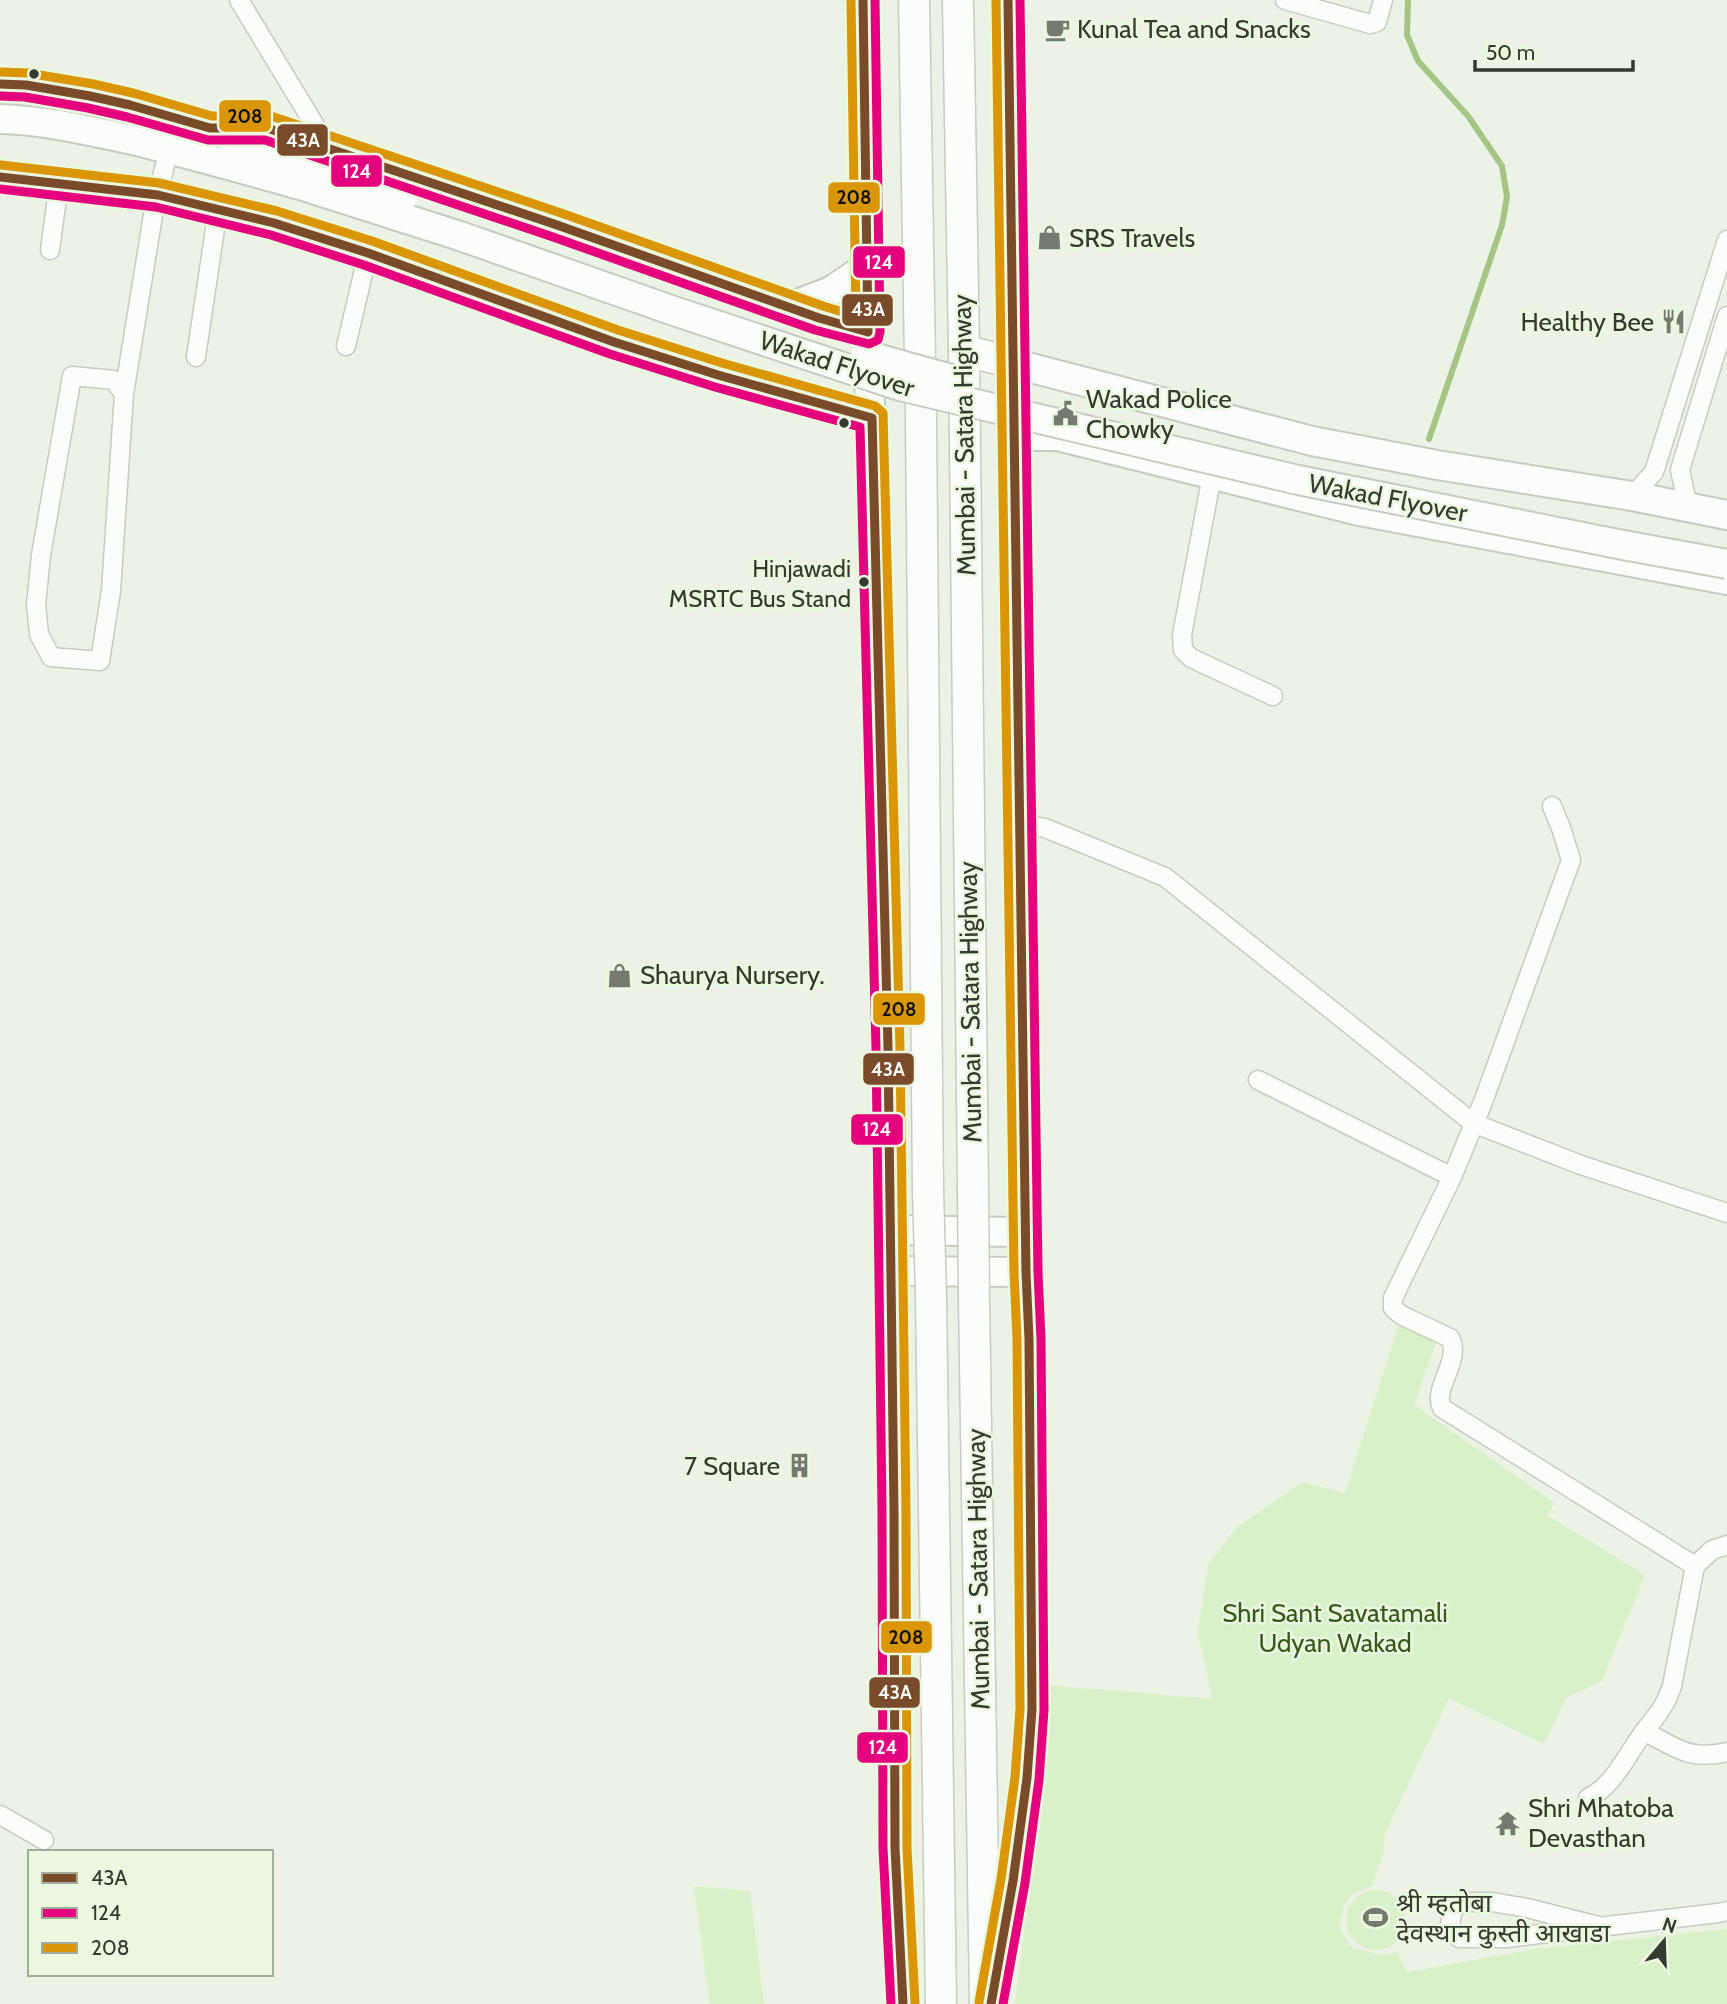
<svg xmlns="http://www.w3.org/2000/svg" width="1727" height="2004" font-family="Cabin,'Noto Sans Devanagari',sans-serif">
	<style>
		.green { fill: #daf0c8 }
		.lines { fill: none; stroke-linecap: round; stroke-linejoin: round }
		.stream { stroke: #a4c585; stroke-width: 6 }
		.minor-casing { stroke: #c7ccc2; stroke-width: 21 }
		.primary-casing { stroke: #c7ccc2; stroke-width: 32 }
		.trunk-casing { stroke: #c7ccc2; stroke-width: 33 }
		.minor { stroke: #fcfdfb; stroke-width: 18 }
		.primary { stroke: #fcfdfb; stroke-width: 28 }
		.trunk { stroke: #fcfdfb; stroke-width: 30 }
		.primary-bridge-casing { stroke: #c7ccc2; stroke-width: 32; stroke-linecap: butt }
		.trunk-bridge-casing { stroke: #c7ccc2; stroke-width: 33; stroke-linecap: butt }
		.primary-bridge { stroke: #fcfdfb; stroke-width: 28 }
		.trunk-bridge { stroke: #fcfdfb; stroke-width: 30 }
		.bus-1-casing { stroke: #ebf8e0; stroke-width: 14 }
		.bus-2-casing { stroke: #ebf8e0; stroke-width: 14 }
		.bus-3-casing { stroke: #ebf8e0; stroke-width: 14 }
		.bus-1 { stroke: #7a4b2a; stroke-width: 9 }
		.bus-2 { stroke: #e5007d; stroke-width: 9 }
		.bus-3 { stroke: #da9607; stroke-width: 9 }
		.bus-dot { fill: #353a31; stroke: #ebf8e0; stroke-width: 2.5 }
		.labels { text-anchor: middle; dominant-baseline: central; stroke-width: 5; stroke-linejoin: round; paint-order: stroke }
		.bus-label { font-size: 24px; fill: #353a31; stroke: #ebf8e0; text-anchor: end }
		.poi-label { font-size: 26px; fill: #353a31; stroke: #ebf8e0; text-anchor: start }
		.street-label { font-size: 26px; fill: #353a31; stroke: #ebf8e0 }
		.park-label { font-size: 26px; fill: #39571a; stroke: #ebf8e0 }
		.line-badge { stroke: #ebf8e0; stroke-width: 2.5 }
		.badge-label { font-size: 19px; text-anchor: middle; font-weight: bold; fill: #fff }
		.pale-badge-label { font-size: 19px; text-anchor: middle; font-weight: bold; fill: #111 }
	</style>
	<rect width="100%" height="100%" fill="#ecf2e6"/>
	<g class="green">
		<path d="M1399 1324 1438 1337 1414 1405 1555 1503 1547 1515 1645 1575 1602 1681 1567 1697 1544 1744 1449 1698 1385 1833 1384 1851 1372 1886C1344 1896 1344 1900 1339 1927L1352 1948 1382 1955 1397 1952 1407 1972 1536 1949 1727 1929V2004H1015L1038 1822 1045 1685 1213 1699 1198 1633 1208 1565 1237 1527 1303 1482 1345 1493Z"/>
		<polygon points="694,1886 750,1891 764,2004 710,2004"/>
		<circle cx="1376" cy="1920" r="30"/>
	</g>
	<g class="lines">
		<polyline class="stream" points="1408,0 1407,35 1418,61 1468,116 1502,166 1507,197 1502,225 1429,439"/>
		<defs>
			<g id="minor">
				<polyline points="239,0 328,147"/>
				<polyline points="1285,0 1370,24 1377,22 1383,0"/>
				<polyline points="50,250 59,183"/>
				<polyline points="346,346 368,253"/>
				<polyline points="196,357 218,209"/>
				<polygon points="72,376 114,380 124,394 111,591 100,661 51,657 39,634 36,605 41,555"/>
				<polyline points="124,394 154,209 169,149"/>
				<polyline points="1212,475 1182,635 1183,650 1191,658 1273,696"/>
				<polyline points="1632,496 1654,472 1727,240"/>
				<polyline points="1688,507 1680,470 1727,316"/>
				<path d="M1552 806 1561 828 1571 860 1483 1102 1452 1177 1393 1298V1308L1401 1315 1450 1338C1462 1361 1432 1388 1442 1408L1695 1566 1672 1686C1664 1709 1658 1713 1644 1732 1626 1755 1615 1785 1588 1798"/>
				<polyline points="1020,823 1045,828 1165,877 1473,1123 1581,1165 1727,1213"/>
				<polyline points="1258,1080 1452,1177"/>
				<polyline points="1695,1566 1712,1550 1727,1545"/>
				<path d="M1644 1731C1676 1748 1690 1761 1727 1752"/>
				<polyline points="0,1815 44,1840"/>
				<polyline points="1602,1927 1527,1908 1492,1902 1465,1902 1453,1909 1450,1924 1459,1938 1506,1938 1718,1913 1727,1911"/>
			</g>
			<g id="primary">
				<polyline points="863,0 868,332 888,1048 894,1511 895,1848 903,2004"/>
				<path d="M0 84C106 87 208 128 306 165"/>
				<path d="M0 119C43 120 86 130 128 139 186 153 243 169 300 185"/>
				<polyline points="210,128 267,128 328,147 819,318 868,332"/>
				<polyline points="0,177 158,195 274,223 368,253 614,342 718,375 872,418"/>
				<polyline points="790,307 831,291 867,267"/>
				<polyline points="1012,363 1312,441 1437,465 1632,496 1727,515"/>
				<polyline points="1014,442 1030,436 1057,436 1359,511 1727,580"/>
				<polyline points="891,1230 1025,1232"/>
				<polyline points="891,1271 1026,1272"/>
				<polyline points="992,1996 1013,1881 1027,1778 1032,1709 1029,1339 1026,1272 1008,0"/>
			</g>
			<g id="trunk">
				<polyline points="914,0 921,420 928,1190"/>
				<polyline points="958,0 964,350 973,1190"/>
				<polyline points="964,350 1012,363"/>
				<polyline points="931,1297 941,2004"/>
				<polyline points="974,1298 985,2004"/>
			</g>
		</defs>
		<use href="#minor" class="minor-casing"/>
		<use href="#primary" class="primary-casing"/>
		<use href="#trunk" class="trunk-casing"/>
		<use href="#minor" class="minor"/>
		<use href="#primary" class="primary"/>
		<use href="#trunk" class="trunk"/>
		<defs>
			<g id="primary-bridge">
				<polyline points="306,165 403,198"/>
				<polyline points="300,185 460,236 674,311 900,386 1298,480 1623,545 1727,564"/>
				<polyline points="865,355 951,379"/>
			</g>
			<g id="trunk-bridge">
				<polyline points="928,1190 931,1297"/>
				<polyline points="973,1190 974,1298"/>
			</g>
		</defs>
		<use href="#primary-bridge" class="primary-bridge-casing"/>
		<use href="#trunk-bridge" class="trunk-bridge-casing"/>
		<use href="#primary-bridge" class="primary-bridge"/>
		<use href="#trunk-bridge" class="trunk-bridge"/>
		<defs>
			<g id="bus-1">
				<polyline points="0,84 26,85 90,96 130,105 210,128 267,128 557,225 819,318 868,332 863,0"/>
				<polyline points="0,177 158,195 274,223 368,253 614,342 718,375 872,418 888,1048 894,1511 895,1848 903,2004"/>
				<polyline points="991,2004 1013,1881 1027,1778 1032,1709 1029,1339 1026,1272 1008,0"/>
			</g>
			<g id="bus-2">
				<polyline points="0,96 25,97 88,108 127,117 208,140 265,140 553,237 815,330 869,344 878,340 880,332 875,0"/>
				<polyline points="0,189 156,207 271,235 364,265 610,354 715,387 860,427 876,1048 882,1511 883,1848 891,2004"/>
				<polyline points="1003,2004 1025,1883 1039,1780 1044,1710 1041,1339 1038,1272 1020,0"/>
			</g>
			<g id="bus-3">
				<polyline points="0,72 28,73 93,84 133,93 212,116 271,116 561,213 823,306 856,316 851,0"/>
				<polyline points="1,165 159,183 277,211 372,241 618,330 722,363 875,406 883,413 900,1048 906,1511 907,1848 915,2003"/>
				<polyline points="979,2002 1001,1879 1015,1777 1020,1709 1017,1339 1014,1272 996,0"/>
			</g>
		</defs>
		<use href="#bus-1" class="bus-1-casing"/>
		<use href="#bus-2" class="bus-2-casing"/>
		<use href="#bus-3" class="bus-3-casing"/>
		<use href="#bus-1" class="bus-1"/>
		<use href="#bus-2" class="bus-2"/>
		<use href="#bus-3" class="bus-3"/>
	</g>
	<defs>
		<symbol id="cafe-bare" viewBox="-9 -9 18 18"><path d="M-5.5-4.5H6V0H3Q3 3.5 0 3.5H-2.5Q-5.5 3.5-5.5 0ZM3-3.2v2h1.7v-2ZM-6 4.5H4V6H-6Z" fill="#757a70" stroke="#ebf8e0" stroke-width="2.5" paint-order="stroke"/></symbol>
		<symbol id="shop-bare" viewBox="-9 -9 18 18"><path d="M-5-2.5h2.3a2.7 3.5 0 0 1 5.4 0H5L5.5 6h-11ZM-1.5-2.5h3a1.5 2.3 0 0 0-3 0Z" fill="#757a70" stroke="#ebf8e0" stroke-width="2.5" paint-order="stroke"/></symbol>
		<symbol id="restaurant-bare" viewBox="-9 -9 18 18"><path d="M-5-6h1v4h1v-4h1v4h1v-4h1v5L-1.5 .5V6h-2V.5L-5-1ZM5-6V6H3V1.5H1.5Q1.5-4 5-6Z" fill="#757a70" stroke="#ebf8e0" stroke-width="2.5" paint-order="stroke"/></symbol>
		<symbol id="civic-bare" viewBox="-9 -9 18 18"><path d="M-.6-6.5H3V-4.5H.6V-3L4-1V1h2V6H-6V1h2V-1L-.6-3ZM-1.2 2.5V6h2.4V2.5Z" fill="#757a70" stroke="#ebf8e0" stroke-width="2.5" paint-order="stroke"/></symbol>
		<symbol id="building-bare" viewBox="-9 -9 18 18"><path d="M-4-6H4V6H1V3H-1V6H-4ZM-2.5-4.3h1.7v1.8h-1.7ZM.8-4.3h1.7v1.8H.8ZM-2.5-1h1.7V.8h-1.7ZM.8-1h1.7V.8H.8Z" fill="#757a70" stroke="#ebf8e0" stroke-width="2.5" paint-order="stroke"/></symbol>
		<symbol id="temple-bare" viewBox="-9 -9 18 18"><path d="M0-6L5-2H3V0L6.5 2.5H4V6H1.5V3h-3V6H-4V2.5H-6.5L-3 0V-2H-5Z" fill="#757a70" stroke="#ebf8e0" stroke-width="2.5" paint-order="stroke"/></symbol>
		<symbol id="stadium-bare" viewBox="-9 -9 18 18"><path d="M0-5a6.5 5 0 1 0 0 10a6.5 5 0 1 0 0-10ZM-3.5-1.8h7v3.6h-7Z" fill="#757a70" stroke="#ebf8e0" stroke-width="2.5" paint-order="stroke"/></symbol>
	</defs>
	<g fill-rule="evenodd">
		<use href="#cafe-bare" x="1040" y="12" width="35" height="35"/>
		<use href="#shop-bare" x="1032" y="220" width="35" height="35"/>
		<use href="#restaurant-bare" x="1656" y="304" width="35" height="35"/>
		<use href="#civic-bare" x="1048" y="396" width="35" height="35"/>
		<use href="#shop-bare" x="602" y="958" width="35" height="35"/>
		<use href="#building-bare" x="782" y="1448" width="35" height="35"/>
		<use href="#temple-bare" x="1490" y="1806" width="35" height="35"/>
		<use href="#stadium-bare" x="1358" y="1900" width="35" height="35"/>
	</g>
	<g class="bus-dot">
		<circle cx="34" cy="74" r="6"/>
		<circle cx="844" cy="423" r="6"/>
		<circle cx="864" cy="582" r="6"/>
	</g>
	<g class="labels">
		<g class="bus-label">
			<text x="851" y="568">Hinjawadi<tspan x="851" dy="30">MSRTC Bus Stand</tspan></text>
		</g>
		<g class="poi-label">
			<text x="1077" y="29">Kunal Tea and Snacks</text>
			<text x="1069" y="238">SRS Travels</text>
			<text x="1654" y="322" text-anchor="end">Healthy Bee</text>
			<text x="1086" y="399">Wakad Police<tspan x="1086" dy="30">Chowky</tspan></text>
			<text x="640" y="975">Shaurya Nursery.</text>
			<text x="780" y="1466" text-anchor="end">7 Square</text>
			<text x="1528" y="1808">Shri Mhatoba<tspan x="1528" dy="30">Devasthan</tspan></text>
			<text x="1396" y="1903">श्री म्हतोबा<tspan x="1396" dy="30">देवस्थान कुस्ती आखाडा</tspan></text>
		</g>
		<g class="street-label">
			<text transform="translate(837 364) rotate(18)">Wakad Flyover</text>
			<text transform="translate(964 435) rotate(-91)">Mumbai - Satara Highway</text>
			<text transform="translate(1388 498) rotate(11)">Wakad Flyover</text>
			<text transform="translate(970 1002) rotate(-91)">Mumbai - Satara Highway</text>
			<text transform="translate(978 1569) rotate(-91)">Mumbai - Satara Highway</text>
		</g>
		<g class="park-label">
			<text x="1335" y="1613">Shri Sant Savatamali<tspan x="1335" dy="30">Udyan Wakad</tspan></text>
		</g>
	</g>
	<g class="line-badge">
		<rect x="218" y="99" width="54" height="34" rx="7" fill="#da9607"/>
		<rect x="276" y="123" width="53" height="34" rx="7" fill="#7a4b2a"/>
		<rect x="330" y="154" width="53" height="34" rx="7" fill="#e5007d"/>
		<rect x="827" y="181" width="54" height="33" rx="7" fill="#da9607"/>
		<rect x="852" y="245" width="54" height="34" rx="7" fill="#e5007d"/>
		<rect x="841" y="293" width="53" height="34" rx="7" fill="#7a4b2a"/>
		<rect x="872" y="992" width="54" height="34" rx="7" fill="#da9607"/>
		<rect x="862" y="1052" width="53" height="34" rx="7" fill="#7a4b2a"/>
		<rect x="850" y="1113" width="54" height="33" rx="7" fill="#e5007d"/>
		<rect x="880" y="1620" width="53" height="34" rx="7" fill="#da9607"/>
		<rect x="868" y="1676" width="53" height="33" rx="7" fill="#7a4b2a"/>
		<rect x="856" y="1731" width="53" height="33" rx="7" fill="#e5007d"/>
	</g>
	<g class="badge-label">
		<text x="303" y="147">43A</text>
		<text x="357" y="178">124</text>
		<text x="879" y="269">124</text>
		<text x="868" y="316">43A</text>
		<text x="888" y="1076">43A</text>
		<text x="877" y="1136">124</text>
		<text x="895" y="1699">43A</text>
		<text x="883" y="1754">124</text>
	</g>
	<g class="pale-badge-label">
		<text x="245" y="123">208</text>
		<text x="854" y="204">208</text>
		<text x="899" y="1016">208</text>
		<text x="906" y="1644">208</text>
	</g>
	<rect x="28" y="1850" width="245" height="126" fill="#ebf8e0" stroke="#a2ac9a" stroke-width="2"/>
	<rect x="42" y="1873" width="35" height="10" fill="#7a4b2a" stroke="#a2ac9a" stroke-width="2"/>
	<text x="91" y="1885" font-size="21" fill="#353a31">43A</text>
	<rect x="42" y="1908" width="35" height="10" fill="#e5007d" stroke="#a2ac9a" stroke-width="2"/>
	<text x="91" y="1920" font-size="21" fill="#353a31">124</text>
	<rect x="42" y="1943" width="35" height="10" fill="#da9607" stroke="#a2ac9a" stroke-width="2"/>
	<text x="91" y="1955" font-size="21" fill="#353a31">208</text>
	<g transform="translate(1664 1941) rotate(19)" stroke="#ebf8e0" stroke-width="5" paint-order="stroke">
	<path d="M0-5L12 26L0 18L-12 26Z" fill="#353a31"/>
	<text y="-10" font-size="19" font-weight="bold" text-anchor="middle" fill="#353a31">N</text>
	</g>
	<path d="M1475 60v10h158v-10" fill="none" stroke="#353a31" stroke-width="3.5"/>
	<text x="1486" y="60" font-size="21" fill="#353a31" stroke="#ebf8e0" stroke-width="5" paint-order="stroke">50 m</text>
</svg>
